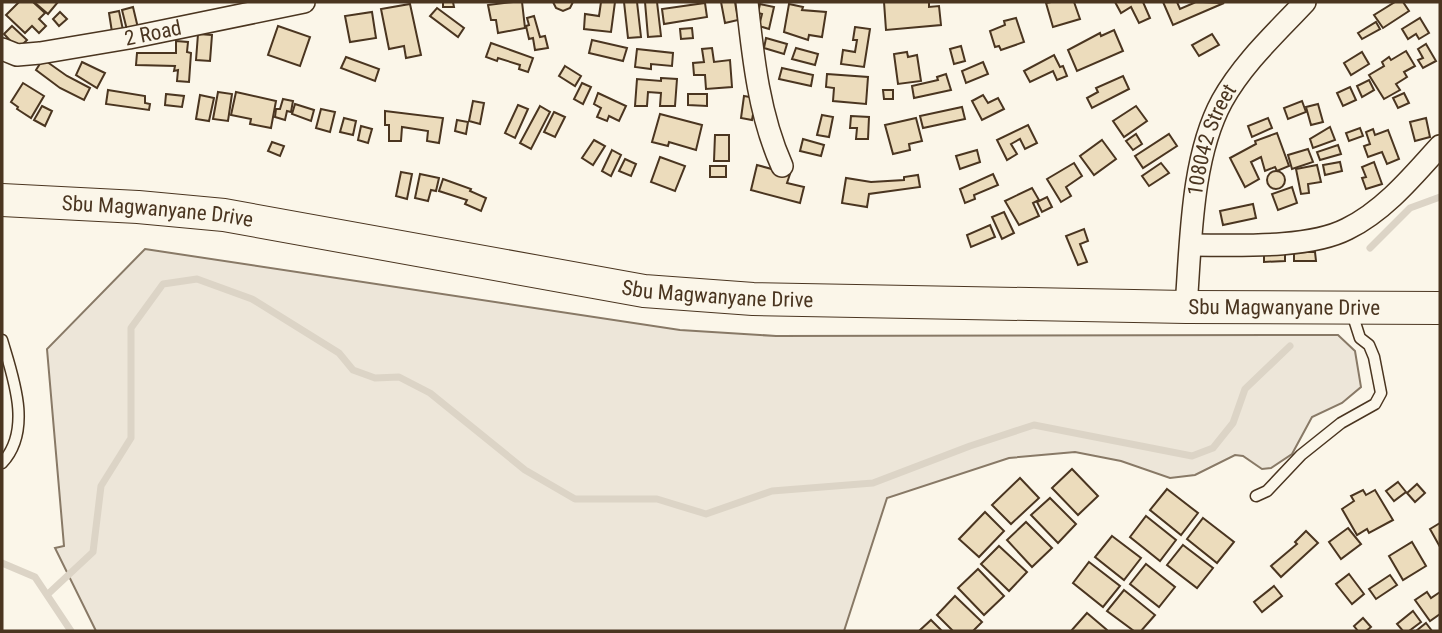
<svg xmlns="http://www.w3.org/2000/svg" width="1442" height="633" font-family="'Roboto Condensed',sans-serif">
	<style>
		.green { fill: #ede6d9; stroke: #887966; stroke-width: 2 }
		.lines { fill: none; stroke-linecap: round; stroke-linejoin: round }
		.stream { stroke: #dcd4c6; stroke-width: 7 }
		.building { fill: #ecdcbc; stroke: #4a3520; stroke-width: 2 }
		.lane-casing { stroke: #4a3520; stroke-width: 13 }
		.street-casing { stroke: #4a3520; stroke-width: 24 }
		.secondary-casing { stroke: #4a3520; stroke-width: 34 }
		.lane { stroke: #fbf6e9; stroke-width: 10 }
		.street { stroke: #fbf6e9; stroke-width: 21 }
		.secondary { stroke: #fbf6e9; stroke-width: 32 }
		.labels { text-anchor: middle; dominant-baseline: central; stroke-width: 5; stroke-linejoin: round; paint-order: stroke }
		.street-label { font-size: 21px; fill: #4a3520; stroke: #fbf6e9 }
	</style>
	<rect width="100%" height="100%" fill="#fbf6e9"/>
	<polygon class="green" points="145,249 680,330 776,336 1338,335 1355,351 1361,387 1342,403 1312,417 1292,454 1271,468 1262,469 1243,456 1235,455 1195,475 1170,478 1121,461 1075,452 1009,458 887,498 844,631 96,631 55,548 64,546 47,349"/>
	<g class="lines">
		<g class="stream">
			<polyline points="1370,248 1410,208 1440,197"/>
			<polyline points="2,563 35,577 71,631"/>
			<polyline points="48,594 93,552 101,486 131,438 131,328 163,284 197,279 252,299 339,353 353,370 375,378 399,377 430,393 525,470 575,499 657,499 706,514 772,491 873,483 970,446 1034,425 1192,456 1213,448 1233,423 1245,389 1290,346"/>
		</g>
	</g>
	<g class="building">
		<polygon points="19,2 33,2 45,13 39,19 46,26 39,33 32,26 25,33 6,15"/>
		<polygon points="34,2 58,2 48,14"/>
		<polygon points="443,2 453,2 454,7 443,7"/>
		<polygon points="513,2 522,2 525,28 498,33 496,20 491,20 488,5"/>
		<polygon points="553,2 573,2 570,8 563,11 556,8"/>
		<polygon points="601,2 615,2 611,32 584,29 585,14 599,16"/>
		<polygon points="624,2 637,2 641,37 628,38"/>
		<polygon points="645,2 657,2 661,36 648,37"/>
		<polygon points="721,2 735,2 738,20 725,23"/>
		<polygon points="884,2 929,2 929,7 939,6 941,25 886,30"/>
		<polygon points="1051,2 1074,2 1080,19 1053,27 1046,3"/>
		<polygon points="1115,2 1143,2 1150,18 1139,23 1131,7 1121,13"/>
		<polygon points="1163,2 1177,2 1180,9 1196,2 1224,3 1173,25"/>
		<polygon points="1395,2 1403,2 1409,11 1383,28 1374,15"/>
		<polygon points="705,3 707,17 664,24 662,9"/>
		<polygon points="410,4 421,55 406,58 404,46 389,49 381,9"/>
		<polygon points="760,4 774,7 769,29 759,26 762,14 758,13"/>
		<polygon points="789,4 803,7 802,10 826,12 822,37 809,35 808,40 784,32"/>
		<polygon points="133,7 138,28 127,30 122,10"/>
		<polygon points="437,8 464,28 458,37 430,16"/>
		<polygon points="119,11 123,30 112,32 109,13"/>
		<polygon points="60,12 67,19 59,26 53,19"/>
		<polygon points="372,12 376,38 350,42 345,16"/>
		<polygon points="534,16 540,37 545,36 548,48 535,50 533,38 529,39 526,26 529,25 527,18"/>
		<polygon points="1016,18 1024,42 1001,50 999,46 995,47 990,31 1005,25 1004,21"/>
		<polygon points="1420,18 1429,33 1419,39 1416,34 1408,39 1402,29"/>
		<polygon points="1376,22 1380,29 1362,39 1358,33"/>
		<polygon points="12,26 27,40 18,49 4,34"/>
		<polygon points="278,26 310,37 300,66 268,55"/>
		<polygon points="855,27 870,29 864,67 841,64 843,50 855,52 857,40 853,40"/>
		<polygon points="692,28 693,38 681,39 680,29"/>
		<polygon points="1114,30 1123,51 1077,71 1068,50 1100,33 1101,36"/>
		<polygon points="198,34 212,35 210,61 196,60"/>
		<polygon points="1212,34 1219,45 1199,56 1192,45"/>
		<polygon points="766,38 787,44 784,54 764,48"/>
		<polygon points="592,40 627,48 623,61 589,53"/>
		<polygon points="176,41 188,42 187,52 191,53 189,82 177,81 178,70 174,71 175,66 136,65 137,53 176,53"/>
		<polygon points="491,43 533,58 528,72 519,69 520,65 498,58 497,61 486,57"/>
		<polygon points="1426,44 1436,61 1423,68 1418,60 1423,58 1418,49"/>
		<polygon points="961,46 965,61 954,64 950,49"/>
		<polygon points="712,48 714,62 730,60 732,87 706,89 705,75 694,75 693,63 704,62 702,49"/>
		<polygon points="796,48 818,54 815,65 792,59"/>
		<polygon points="637,49 673,53 672,66 651,64 651,69 635,67"/>
		<polygon points="1406,51 1415,66 1404,72 1407,77 1396,84 1400,90 1384,99 1369,75 1384,66 1382,62 1389,57 1391,60"/>
		<polygon points="907,52 908,57 917,55 921,81 898,84 894,54"/>
		<polygon points="1362,52 1369,64 1351,75 1344,63"/>
		<polygon points="1054,55 1060,67 1063,66 1067,76 1057,80 1053,71 1030,82 1024,71"/>
		<polygon points="346,57 379,69 375,81 341,68"/>
		<polygon points="43,59 67,76 90,88 84,100 60,88 36,70"/>
		<polygon points="82,62 105,73 97,88 76,75"/>
		<polygon points="983,62 988,74 966,83 962,71"/>
		<polygon points="565,66 581,76 575,86 559,76"/>
		<polygon points="782,68 813,75 811,86 779,79"/>
		<polygon points="827,74 868,77 866,104 833,101 834,88 826,87"/>
		<polygon points="946,74 951,90 914,98 912,86 938,80 937,77"/>
		<polygon points="1123,76 1129,89 1092,108 1087,98 1098,92 1096,88"/>
		<polygon points="661,78 677,79 675,106 660,106 661,93 648,92 647,106 635,106 637,79 661,81"/>
		<polygon points="1369,80 1374,90 1362,97 1357,86"/>
		<polygon points="23,83 44,96 31,118 17,109 18,107 11,102"/>
		<polygon points="582,83 591,87 583,104 574,99"/>
		<polygon points="1350,87 1356,100 1343,106 1337,93"/>
		<polygon points="108,90 145,96 145,103 150,104 149,110 106,104"/>
		<polygon points="883,90 893,90 893,99 884,99"/>
		<polygon points="218,92 232,94 228,121 213,119"/>
		<polygon points="236,92 276,101 271,128 250,124 251,119 231,115"/>
		<polygon points="598,93 626,106 619,121 609,116 607,121 597,117 601,108 594,104"/>
		<polygon points="1404,93 1409,103 1398,108 1393,98"/>
		<polygon points="166,94 184,96 182,107 165,105"/>
		<polygon points="688,94 707,94 707,106 688,105"/>
		<polygon points="200,95 214,98 209,121 196,119"/>
		<polygon points="983,95 988,103 998,98 1004,109 982,120 972,101"/>
		<polygon points="744,96 756,98 752,120 741,118"/>
		<polygon points="283,99 293,101 291,112 287,111 285,120 275,117 276,109 280,109"/>
		<polygon points="473,101 484,103 480,124 469,121"/>
		<polygon points="1302,101 1306,112 1288,119 1284,108"/>
		<polygon points="295,104 314,110 311,121 292,114"/>
		<polygon points="1318,104 1323,122 1311,125 1306,107"/>
		<polygon points="518,105 528,109 515,138 505,133"/>
		<polygon points="42,106 52,111 45,126 34,120"/>
		<polygon points="540,106 550,112 531,149 520,143"/>
		<polygon points="1136,106 1147,121 1124,137 1113,121"/>
		<polygon points="962,107 965,119 923,128 920,116"/>
		<polygon points="321,109 335,112 330,132 316,128"/>
		<polygon points="385,111 443,118 439,143 427,141 428,131 402,127 401,141 389,141 389,125 385,125"/>
		<polygon points="554,112 565,117 555,137 544,132"/>
		<polygon points="660,114 702,125 696,150 669,142 668,146 652,142"/>
		<polygon points="822,115 833,117 829,137 817,135"/>
		<polygon points="851,116 869,117 868,139 856,139 857,128 850,128"/>
		<polygon points="344,118 356,121 353,135 340,132"/>
		<polygon points="916,118 922,141 909,144 910,150 893,154 885,125"/>
		<polygon points="1268,118 1272,128 1252,137 1248,126"/>
		<polygon points="1426,118 1430,137 1415,141 1410,122"/>
		<polygon points="457,120 468,122 466,134 455,131"/>
		<polygon points="1028,125 1037,143 1025,149 1020,139 1011,144 1017,154 1007,160 997,140"/>
		<polygon points="361,126 372,129 368,143 358,140"/>
		<polygon points="1330,127 1335,140 1313,148 1310,139"/>
		<polygon points="1360,128 1363,136 1349,141 1346,133"/>
		<polygon points="1373,129 1375,135 1388,130 1399,159 1387,164 1382,152 1368,157 1364,146 1370,144 1366,132"/>
		<polygon points="1277,133 1289,166 1277,171 1275,167 1265,171 1261,157 1251,162 1259,179 1245,187 1230,158 1256,144 1255,141"/>
		<polygon points="1136,134 1142,144 1133,150 1126,141"/>
		<polygon points="1169,134 1177,146 1143,168 1135,156"/>
		<polygon points="715,135 729,135 729,161 714,161"/>
		<polygon points="803,139 824,145 821,156 800,151"/>
		<polygon points="594,140 605,146 593,165 582,158"/>
		<polygon points="1102,140 1116,159 1094,175 1080,156"/>
		<polygon points="272,142 284,146 280,156 268,151"/>
		<polygon points="1338,145 1341,154 1320,160 1317,152"/>
		<polygon points="1308,149 1313,162 1292,169 1288,155"/>
		<polygon points="612,150 621,155 611,176 602,171"/>
		<polygon points="977,150 980,162 960,169 956,156"/>
		<polygon points="660,157 685,166 675,191 651,182"/>
		<polygon points="625,159 636,164 631,176 619,171"/>
		<polygon points="1340,162 1342,171 1325,175 1323,165"/>
		<polygon points="1374,162 1382,184 1366,189 1362,178 1366,177 1362,167"/>
		<polygon points="1074,163 1082,176 1066,187 1071,196 1061,202 1047,179"/>
		<polygon points="1161,163 1169,173 1149,186 1142,176"/>
		<polygon points="757,165 790,174 787,183 804,187 800,203 751,190"/>
		<polygon points="1317,165 1321,182 1308,184 1309,193 1301,194 1296,169"/>
		<rect x="710" y="166" width="16" height="11"/>
		<circle cx="1276" cy="180" r="9"/>
		<polygon points="401,172 412,174 407,199 396,196"/>
		<polygon points="420,174 439,178 436,191 431,190 428,201 415,198"/>
		<polygon points="993,174 998,185 974,195 975,199 965,203 960,189"/>
		<polygon points="918,175 920,187 869,194 867,207 842,203 846,178 871,182 904,180 904,177"/>
		<polygon points="443,179 471,189 470,191 486,198 481,211 465,204 467,200 439,191"/>
		<polygon points="1292,187 1297,203 1278,210 1272,194"/>
		<polygon points="1032,188 1039,200 1033,203 1039,216 1019,225 1005,201"/>
		<polygon points="1047,197 1052,207 1042,212 1037,202"/>
		<polygon points="1253,204 1256,218 1223,225 1220,211"/>
		<polygon points="1004,212 1014,233 1002,239 992,217"/>
		<polygon points="990,225 995,237 971,247 967,235"/>
		<polygon points="1084,229 1088,241 1080,244 1087,262 1078,265 1066,236"/>
		<polygon points="1294,252 1315,252 1316,261 1294,261"/>
		<polygon points="1264,253 1285,253 1285,261 1264,262"/>
		<polygon points="1072,469 1098,496 1078,515 1052,488"/>
		<polygon points="1020,478 1039,498 1011,524 992,505"/>
		<polygon points="1398,482 1406,492 1394,501 1386,491"/>
		<polygon points="1417,484 1425,493 1415,502 1407,493"/>
		<polygon points="1167,489 1198,513 1181,535 1150,510"/>
		<polygon points="1363,490 1366,495 1375,490 1393,520 1369,533 1367,529 1357,535 1342,509 1354,501 1351,496"/>
		<polygon points="1050,498 1076,524 1058,543 1031,515"/>
		<polygon points="985,512 1004,531 979,557 959,539"/>
		<polygon points="1146,516 1176,540 1160,561 1130,537"/>
		<polygon points="1203,518 1234,542 1217,563 1187,539"/>
		<polygon points="1026,522 1052,548 1032,567 1007,540"/>
		<polygon points="1440,523 1440,547 1430,529"/>
		<polygon points="1348,528 1361,544 1341,559 1329,542"/>
		<polygon points="1306,531 1318,543 1281,577 1271,566 1297,544 1295,542"/>
		<polygon points="1112,536 1141,558 1124,580 1095,557"/>
		<polygon points="1412,542 1426,566 1403,580 1389,556"/>
		<polygon points="1183,545 1213,568 1197,588 1167,565"/>
		<polygon points="999,546 1027,572 1009,591 981,564"/>
		<polygon points="1089,562 1120,586 1103,607 1073,583"/>
		<polygon points="1146,564 1175,587 1159,607 1130,584"/>
		<polygon points="978,569 1004,596 984,615 958,588"/>
		<polygon points="1349,574 1364,594 1352,604 1336,584"/>
		<polygon points="1390,575 1397,585 1376,599 1369,589"/>
		<polygon points="1274,586 1282,596 1262,612 1254,602"/>
		<polygon points="1124,590 1155,615 1141,631 1134,631 1107,611"/>
		<polygon points="1427,592 1431,598 1440,592 1440,614 1430,621 1415,600"/>
		<polygon points="955,596 982,622 973,631 953,631 937,615"/>
		<polygon points="1413,611 1421,622 1409,631 1403,631 1397,624"/>
		<polygon points="1087,613 1107,630 1107,631 1071,631"/>
		<polygon points="1363,618 1371,627 1366,631 1358,631 1354,626"/>
		<polygon points="931,620 942,631 919,631"/>
		<polygon points="1426,623 1432,631 1416,631"/>
	</g>
	<g class="lines">
		<defs>
			<g id="lane">
				<path d="M2 340C13 377 33 430 2 463"/>
				<polyline points="1256,496 1267,491 1301,455 1341,423 1375,404 1381,393 1374,357 1369,345 1360,338 1351,310"/>
			</g>
			<g id="street">
				<path d="M747 2C753 57 759 115 782 166"/>
				<path id="s1" d="M2 49 17 55 40 53 129 38 304 2"/>
				<path d="M1191 245C1236 245 1308 249 1347 229 1384 211 1413 176 1440 146"/>
				<path id="s2" d="M1186 307C1191 242 1191 158 1222 101 1243 63 1276 33 1305 2"/>
			</g>
			<g id="secondary">
				<path id="s3" d="M2 200 138 207 224 215 644 291 753 299 1186 307 1440 308"/>
			</g>
		</defs>
		<use href="#lane" class="lane-casing"/>
		<use href="#street" class="street-casing"/>
		<use href="#secondary" class="secondary-casing"/>
		<use href="#lane" class="lane"/>
		<use href="#street" class="street"/>
		<use href="#secondary" class="secondary"/>
	</g>
	<g class="labels">
		<g class="street-label">
			<text stroke="none"><textPath href="#s1" startOffset="154">2 Road</textPath></text>
			<text stroke="none"><textPath href="#s2" startOffset="170">108042 Street</textPath></text>
			<text stroke="none"><textPath href="#s3" startOffset="156">Sbu Magwanyane Drive</textPath></text>
			<text stroke="none"><textPath href="#s3" startOffset="723">Sbu Magwanyane Drive</textPath></text>
			<text stroke="none"><textPath href="#s3" startOffset="1290">Sbu Magwanyane Drive</textPath></text>
		</g>
	</g>
	<rect width="1442" height="633" fill="none" stroke="#4a3520" stroke-width="7"/>
</svg>
